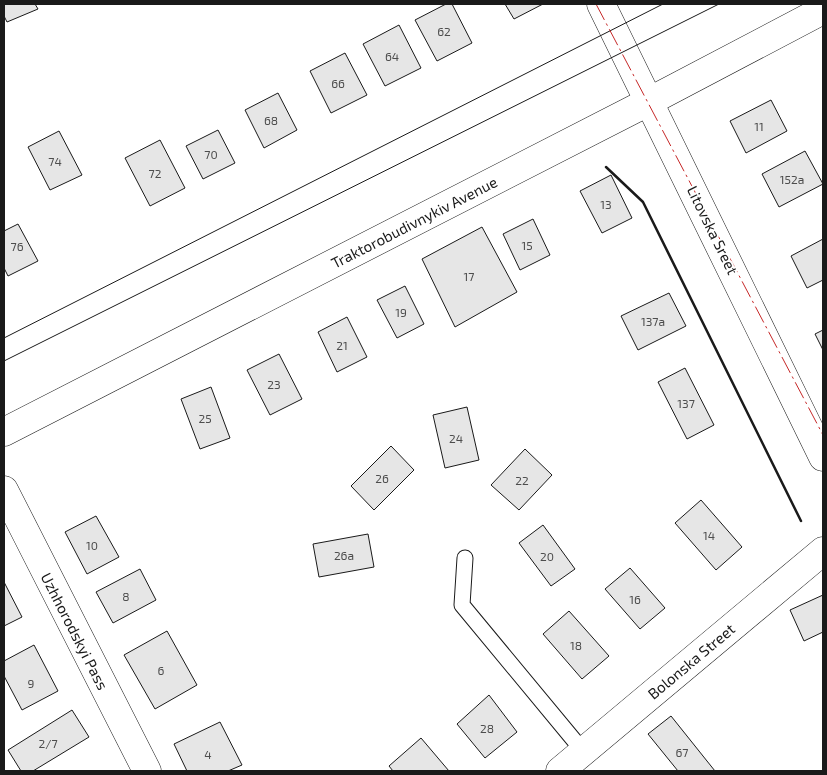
<svg xmlns="http://www.w3.org/2000/svg" width="827" height="775" font-family="'Exo 2',sans-serif">
	<style>
		.building { fill: #e6e6e6; stroke: #1a1a1a }
		.lines { fill: none; stroke-linecap: round; stroke-linejoin: round }
		.service-casing { stroke: #1a1a1a; stroke-width: 17 }
		.minor-casing { stroke: #1a1a1a; stroke-width: 29 }
		.secondary-casing { stroke: #1a1a1a; stroke-width: 29 }
		.service { stroke: #fff; stroke-width: 15 }
		.minor { stroke: #fff; stroke-width: 28 }
		.secondary { stroke: #fff; stroke-width: 28 }
		.tram { stroke: #1a1a1a; stroke-width: 1 }
		.wall { stroke: #1a1a1a; stroke-width: 2.5 }
		.power { stroke: #c62828; stroke-width: 1; stroke-dasharray: 18 4 2.5 4; stroke-linecap: butt }
		.labels { text-anchor: middle; dominant-baseline: central; stroke-width: 4; stroke-linejoin: round; paint-order: stroke }
		.number-label { font-size: 12px; fill: #4d4d4d }
		.street-label { font-size: 15px; fill: #1a1a1a; stroke: #fff }
	</style>
	<rect width="100%" height="100%" fill="#fff"/>
	<g class="building">
		<polygon points="4,4 35,4 38,9 7,22 4,16"/>
		<polygon points="446,4 452,4 472,43 437,61 415,20"/>
		<polygon points="505,4 543,4 514,19"/>
		<polygon points="399,25 421,68 385,86 363,44"/>
		<polygon points="345,53 367,95 331,113 310,71"/>
		<polygon points="278,93 297,130 264,148 245,110"/>
		<polygon points="771,100 787,131 746,153 730,121"/>
		<polygon points="218,130 235,163 203,179 186,146"/>
		<polygon points="59,131 82,175 50,190 28,147"/>
		<polygon points="160,140 185,188 150,206 125,158"/>
		<polygon points="805,151 823,184 779,207 762,174"/>
		<polygon points="611,175 632,218 602,233 580,191"/>
		<polygon points="533,219 550,255 520,270 503,234"/>
		<polygon points="18,224 38,261 8,276 4,268 4,231"/>
		<polygon points="482,227 517,292 455,327 422,259"/>
		<polygon points="823,239 823,280 807,288 791,256"/>
		<polygon points="405,286 424,324 397,338 377,300"/>
		<polygon points="669,293 686,326 638,350 621,316"/>
		<polygon points="347,317 367,357 337,372 318,332"/>
		<polygon points="823,330 823,350 815,334"/>
		<polygon points="279,354 302,399 270,415 247,370"/>
		<polygon points="685,368 714,425 687,439 658,382"/>
		<polygon points="211,387 230,438 200,449 181,399"/>
		<polygon points="467,407 479,460 445,468 433,415"/>
		<polygon points="391,446 414,470 374,510 351,486"/>
		<polygon points="525,449 552,475 519,510 491,485"/>
		<polygon points="701,500 742,547 716,570 675,523"/>
		<polygon points="96,516 119,557 87,574 65,532"/>
		<polygon points="543,525 575,569 551,586 519,543"/>
		<polygon points="368,534 374,567 319,577 313,544"/>
		<polygon points="630,568 665,608 640,629 605,589"/>
		<polygon points="140,569 156,600 113,623 96,592"/>
		<polygon points="4,582 22,617 4,626"/>
		<polygon points="823,595 823,632 804,641 790,610"/>
		<polygon points="569,611 609,656 582,679 543,634"/>
		<polygon points="167,631 197,685 155,709 124,655"/>
		<polygon points="34,645 58,691 22,710 4,676 4,661"/>
		<polygon points="489,695 517,732 485,758 457,724"/>
		<polygon points="72,710 89,737 33,771 21,771 8,750"/>
		<polygon points="671,716 715,771 678,771 648,734"/>
		<polygon points="220,722 242,765 228,771 187,771 174,744"/>
		<polygon points="421,738 449,771 393,771 389,766"/>
	</g>
	<g class="lines">
		<defs>
			<polyline id="service" points="465,558 462,605 583,751"/>
			<g id="minor">
				<polyline points="601,4 823,457"/>
				<polyline points="4,490 147,771"/>
				<polyline points="560,771 823,551"/>
			</g>
			<polyline id="secondary" points="4,432 650,101 823,10"/>
		</defs>
		<use href="#service" class="service-casing"/>
		<use href="#minor" class="minor-casing"/>
		<use href="#secondary" class="secondary-casing"/>
		<use href="#service" class="service"/>
		<use href="#minor" class="minor"/>
		<use href="#secondary" class="secondary"/>
		<g class="tram">
			<polyline points="4,338 663,4"/>
			<polyline points="4,361 719,4"/>
		</g>
		<polyline class="wall" points="606,167 643,202 801,521"/>
		<polyline class="power" points="596,4 823,435"/>
	</g>
	<g class="labels">
		<g class="number-label">
			<text x="444" y="31">62</text>
			<text x="392" y="56">64</text>
			<text x="338" y="83">66</text>
			<text x="271" y="120">68</text>
			<text x="759" y="126">11</text>
			<text x="211" y="154">70</text>
			<text x="55" y="161">74</text>
			<text x="155" y="173">72</text>
			<text x="792" y="179">152а</text>
			<text x="606" y="204">13</text>
			<text x="527" y="245">15</text>
			<text x="17" y="246">76</text>
			<text x="469" y="276">17</text>
			<text x="401" y="312">19</text>
			<text x="653" y="321">137а</text>
			<text x="342" y="345">21</text>
			<text x="274" y="384">23</text>
			<text x="686" y="403">137</text>
			<text x="205" y="418">25</text>
			<text x="456" y="438">24</text>
			<text x="382" y="478">26</text>
			<text x="522" y="480">22</text>
			<text x="709" y="535">14</text>
			<text x="92" y="545">10</text>
			<text x="344" y="555">26а</text>
			<text x="547" y="556">20</text>
			<text x="126" y="596">8</text>
			<text x="635" y="599">16</text>
			<text x="576" y="645">18</text>
			<text x="161" y="670">6</text>
			<text x="31" y="683">9</text>
			<text x="487" y="728">28</text>
			<text x="48" y="743">2/7</text>
			<text x="682" y="752">67</text>
			<text x="208" y="754">4</text>
		</g>
		<g class="street-label">
			<text transform="translate(414 222) rotate(-27)">Traktorobudivnykiv Avenue</text>
			<text transform="translate(713 230) rotate(64)">Litovska Sreet</text>
			<text transform="translate(75 631) rotate(63)">Uzhhorodskyi Pass</text>
			<text transform="translate(691 661) rotate(-40)">Bolonska Street</text>
		</g>
	</g>
	<rect width="827" height="775" fill="none" stroke="#1a1a1a" stroke-width="10"/>
</svg>
